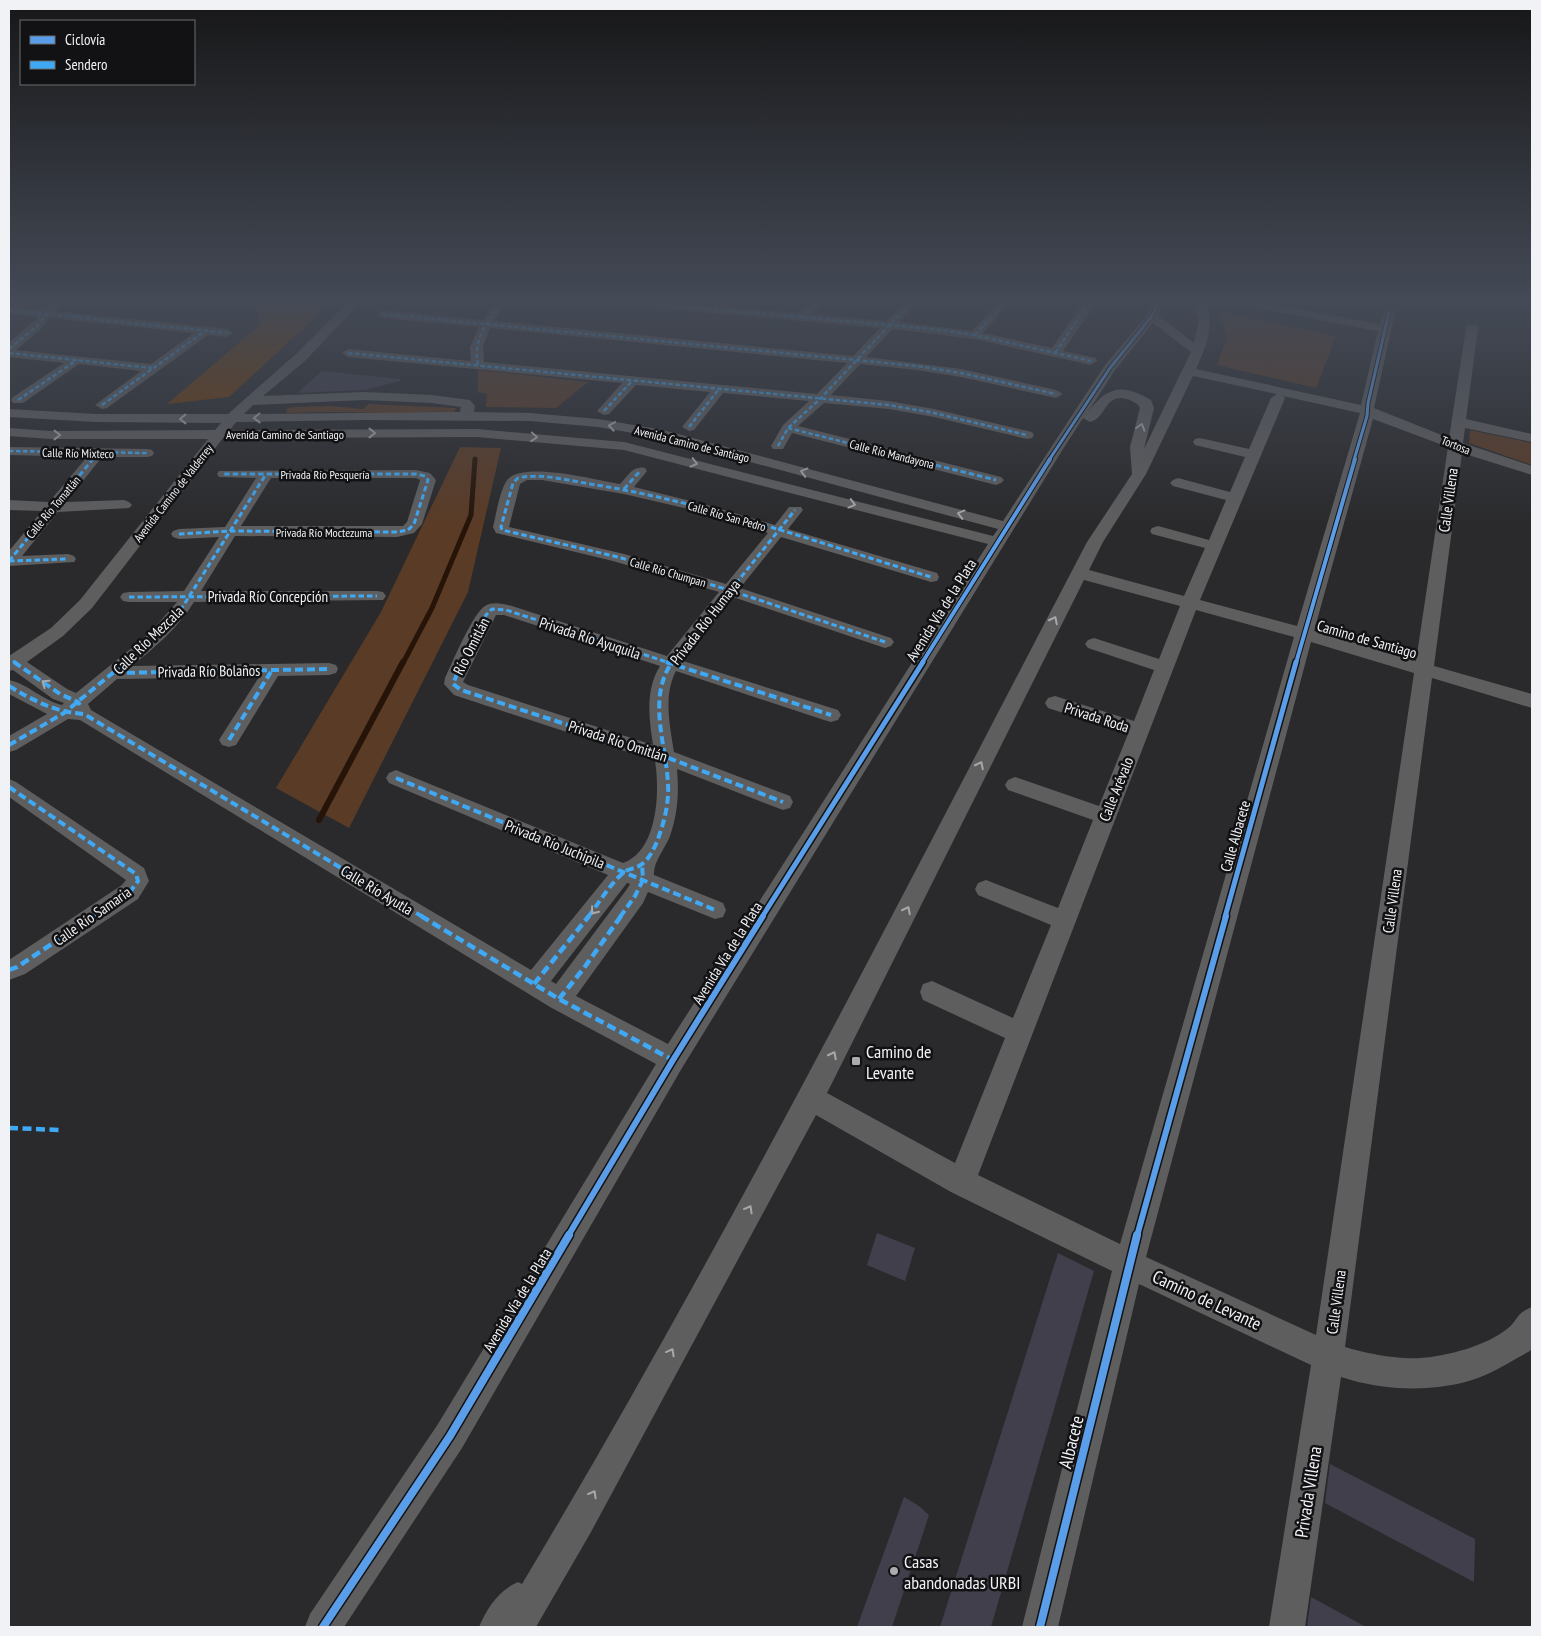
<svg xmlns="http://www.w3.org/2000/svg" width="1541" height="1636" font-family="'PT Sans Narrow',sans-serif">
	<style>
		.green { fill: #5a3b26 }
		.forest { fill: #6d3907 }
		.lines { fill: none; stroke-linecap: round; stroke-linejoin: round }
		.stream-far1 { stroke: #261408; stroke-width: 5 }
		.stream { stroke: #261408; stroke-width: 6 }
		.building { fill: #413f4c }
		.minor { fill: #5e5e5f; fill-rule: evenodd }
		.quiet-far3 { stroke: #3fa9f5; stroke-width: 2.5; stroke-dasharray: 4.5 2.5; stroke-linecap: butt }
		.quiet-far2 { stroke: #3fa9f5; stroke-width: 3; stroke-dasharray: 5.5 3; stroke-linecap: butt }
		.quiet-far1 { stroke: #3fa9f5; stroke-width: 4; stroke-dasharray: 8 4; stroke-linecap: butt }
		.quiet { stroke: #3fa9f5; stroke-width: 4.5; stroke-dasharray: 9 4.5; stroke-linecap: butt }
		.cycleway-far4-casing { stroke: #121214; stroke-width: 5 }
		.cycleway-far3-casing { stroke: #121214; stroke-width: 6 }
		.cycleway-far2-casing { stroke: #121214; stroke-width: 8 }
		.cycleway-far1-casing { stroke: #121214; stroke-width: 9 }
		.cycleway-casing { stroke: #121214; stroke-width: 11 }
		.cycleway-far4 { stroke: #5a9eea; stroke-width: 3 }
		.cycleway-far3 { stroke: #5a9eea; stroke-width: 4 }
		.cycleway-far2 { stroke: #5a9eea; stroke-width: 5 }
		.cycleway-far1 { stroke: #5a9eea; stroke-width: 6 }
		.cycleway { stroke: #5a9eea; stroke-width: 8 }
		.oneway { stroke: #a8a8aa }
		.poi-dot { fill: #abacaf; stroke: #121214; stroke-width: 2 }
		.labels { text-anchor: middle; dominant-baseline: central; stroke-width: 5; stroke-linejoin: round; paint-order: stroke }
		.far-street-label { font-size: 12px; fill: #f1f2f5; stroke: #121214 }
		.street-label { font-size: 15px; fill: #f1f2f5; stroke: #121214 }
		.near-poi-label { font-size: 18px; fill: #f1f2f5; stroke: #121214; text-anchor: start }
		.near-street-label { font-size: 18px; fill: #f1f2f5; stroke: #121214 }
	</style>
	<rect width="100%" height="100%" fill="#2a2a2c"/>
	<g class="green">
		<polygon points="1219,312 1336,336 1316,388 1217,365 1227,337"/>
		<polygon points="478,370 588,382 556,408 486,407 487,394 478,392"/>
		<polygon points="369,404 456,408 453,414 327,412 287,413 286,409 294,407 332,406 363,409"/>
		<polygon points="1470,430 1532,443 1532,465 1469,443"/>
		<polygon points="460,447 501,448 468,592 349,828 276,788 381,612"/>
	</g>
	<polygon class="forest" points="264,298 336,298 229,397 167,404 261,324 255,304"/>
	<g class="lines">
		<polyline class="stream-far1" points="403,663 432,608 471,515 475,459"/>
		<polyline class="stream" points="319,820 403,662"/>
	</g>
	<g class="building">
		<polygon points="322,371 400,379 400,381 365,390 297,393"/>
		<polygon points="877,1233 915,1248 905,1281 867,1265"/>
		<polygon points="1058,1253 1094,1271 991,1627 940,1627"/>
		<polygon points="1330,1464 1475,1539 1474,1582 1325,1503"/>
		<polygon points="904,1497 919,1506 929,1515 892,1627 857,1627"/>
		<polygon points="1311,1597 1366,1627 1307,1627"/>
	</g>
	<g class="lines">
		<g class="minor">
			<path d="M55 298H67L56 311 227 329 233 333 227 337 208 335 107 408 102 409 95 405 141 371 79 364 23 403H13L11 400 13 397 64 363 9 357V343L38 317 9 314V306L44 310ZM50 318 194 333 151 364 16 350 40 330Z"/>
			<path d="M352 298H364L306 360 263 396 364 392 432 395 470 400 475 406 474 412 530 413 598 419 663 430 1003 521 1105 365 1147 315 1150 308 1151 298H1163L1162 308 1158 315 1194 343 1199 319 1192 298H1204C1216 322 1207 345 1196 369L1361 405 1378 331 1234 304 1228 300 1230 298H1241L1380 324 1385 309H1393L1395 312 1374 408 1449 438 1466 328 1468 325H1476L1478 328 1466 419 1532 434V442L1465 428 1463 443 1532 466V475L1462 453 1434 666 1532 694V708L1432 678 1345 1347C1364 1353 1400 1360 1421 1358 1447 1356 1486 1346 1507 1329 1519 1320 1514 1314 1532 1307V1348L1530 1351C1513 1360 1496 1371 1478 1378 1436 1393 1383 1391 1341 1377L1305 1627H1269L1311 1365 1139 1284 1058 1627H1022L1112 1271 951 1192 816 1115 591 1532 536 1627H479C487 1608 499 1590 518 1582L522 1584C725 1245 904 892 1087 542L1132 474 1130 447 1140 408C1138 404 1136 403 1132 401 1104 389 1108 418 1090 422L1083 418 1063 449 682 1068 462 1448 344 1627H305L310 1614 438 1424 656 1064 550 1007 80 720 68 719 16 750 9 752V736L47 714 9 694V680C28 684 42 700 62 705L64 703 53 699 13 670 9 671V656L51 628 80 600 208 439H51L9 436V428L51 431 215 430 221 423 96 422 9 417V409L96 414H228L296 354ZM1153 323 1191 352 1144 449 1154 408 1151 400C1123 383 1107 386 1088 412L1115 370ZM1193 376 1277 394 1271 398 1249 449 1200 438 1195 439 1193 442 1195 445 1245 457 1230 492 1178 478 1173 480 1170 483 1173 486 1226 500 1209 540 1158 526 1152 528 1150 531 1152 534 1205 548 1184 596 1089 570 1103 542 1146 474ZM1283 396 1360 413 1297 626 1200 600 1285 398ZM364 400 432 403 461 407 460 412 244 414 253 405ZM1373 419 1448 447 1416 661 1314 631ZM363 420 530 421 598 427 662 438 998 529 993 536 624 442 477 429 230 430 236 422ZM477 437 624 450 988 544 668 1044 576 996 643 903 648 892 715 919 723 917 726 910 723 903 654 875C653 862 665 849 670 836 678 813 679 792 677 769L783 810 790 808 793 802 790 796 674 752C670 726 663 696 676 671L824 720 831 722 838 720 841 715 838 710 683 661 733 597 879 646 885 648 891 646 894 642 891 638 740 588 781 537 931 582 937 581 939 577 937 573 788 529 803 510 801 507H789L775 525 707 505 634 487 647 471 645 468C633 465 628 476 620 484 597 480 524 461 508 479 500 488 496 515 493 527L496 533 613 561 719 592 667 656 512 606C505 604 492 601 485 606 473 613 452 663 445 678L444 684 454 695 655 761C660 791 658 851 623 863L403 773 396 770 389 773 386 778 389 783 608 875 531 970 91 710 88 704 117 679 259 677 219 740 222 745 229 747 236 745 278 676 329 675 336 673 338 669 336 665 329 663 132 666C155 647 178 628 194 602L383 600 386 596 383 592 377 591H201L235 536 397 537 414 533 422 524 436 480 430 473 416 470 219 471 217 474 219 477 256 478 225 527 179 529 173 531 171 534 173 537 179 539 219 537 184 591 129 592 123 593 120 597 123 601 129 602H177L149 634 76 693 67 689 27 662 63 636 92 608 223 438ZM271 478H416L420 480 407 522 403 526H241ZM542 480 624 494 697 511 768 533 726 584 624 554 509 527 520 484 527 480ZM1084 580 1180 606 1159 659 1094 638 1088 640 1085 644 1088 648 1154 670 1134 721 1055 696 1048 698 1045 703 1048 708 1128 734 1099 806 1015 777 1008 780 1005 785 1008 790 1093 820 1058 908 986 880 978 883 975 889 978 895 1051 925 1013 1018 932 981 923 984 920 992 923 1000 1005 1038 955 1163 827 1093ZM1196 610 1294 637 1120 1244 978 1175ZM496 615H504L660 666C645 690 649 719 653 745L468 685 463 682ZM1311 642 1414 673 1316 1335 1146 1257ZM627 883 630 884 627 889 556 984 551 981Z"/>
			<path d="M498 298H510L494 321 853 356 880 328 588 302 582 298H624L798 313 817 298H830L811 314 886 321 909 298H921L899 322 972 331 1002 298H1014L983 333 1052 348 1086 298H1098L1095 305 1063 351 1096 358 1097 361 1091 365 975 339 893 329 866 357 961 369 1056 390 1063 394 1056 398 961 377 917 370 860 364 831 395 889 401 934 409 1032 432 1034 435 1032 438 1027 439 934 417 889 409 824 403 798 426 1001 477 1004 480 1001 483 996 485 792 433 783 449H773L771 446 783 425 809 401 723 393 694 430 689 431 682 427 710 392 636 385 609 414 604 415 597 411 622 383 348 357 342 353 348 349 471 361 470 347 479 327 382 318 376 314 382 310 483 320ZM490 328 847 363 817 394 484 362 483 347Z"/>
			<polygon points="9,447 147,449 152,450 154,453 152,456 147,457 102,457 66,502 124,500 129,502 132,505 129,508 58,512 22,556 68,554 74,556 76,559 74,562 9,566 9,551 42,511 9,510 9,500 49,502 87,457 9,455"/>
			<polygon points="9,779 16,782 144,868 149,881 138,899 25,974 9,980 9,960 122,885 126,880 9,797"/>
		</g>
		<g class="quiet-far3">
			<polyline points="588,298 933,329 975,335 1091,361"/>
			<polyline points="9,310 227,333"/>
			<polyline points="382,314 917,366 961,373 1056,394"/>
			<polyline points="801,317 824,298"/>
			<polyline points="975,335 1008,298"/>
			<polyline points="9,349 36,327 61,298"/>
			<polyline points="9,353 152,368"/>
			<polyline points="348,353 889,405 934,413 1027,435"/>
			<polyline points="1055,353 1092,298"/>
			<path d="M478 365C472 338 490 319 504 298"/>
			<polyline points="18,400 77,360"/>
			<polyline points="102,405 205,331"/>
			<polyline points="604,411 632,381"/>
			<polyline points="689,427 719,389"/>
			<polyline points="788,428 916,460"/>
			<polyline points="778,446 788,428 820,399 915,298"/>
			<polyline points="9,451 147,453"/>
			<polyline points="92,460 98,453"/>
		</g>
		<g class="quiet-far2">
			<polyline points="911,459 996,480"/>
			<polyline points="624,489 640,471"/>
			<polyline points="179,534 231,531 397,532 408,530 414,524 428,480 425,476 416,474 224,474"/>
			<polyline points="9,561 93,459"/>
			<polyline points="9,561 68,559"/>
			<polyline points="129,597 377,596"/>
			<path d="M885 642 729 590 618 557 502 530 501 527 513 483 518 478C541 473 566 480 590 484 706 502 819 543 931 577"/>
			<polyline points="13,661 16,663"/>
			<polyline points="125,663 155,638 180,611 266,474"/>
			<polyline points="462,663 486,615 492,609 506,610 670,663"/>
			<polyline points="672,663 795,510"/>
		</g>
		<g class="quiet-far1">
			<polyline points="14,662 60,694 78,702 80,705"/>
			<polyline points="462,662 453,684 461,690 666,757 783,802"/>
			<polyline points="666,662 831,715"/>
			<polyline points="115,673 329,669"/>
			<path d="M9 686C34 701 55 712 84 714L423 917"/>
			<polyline points="229,740 272,670"/>
			<polyline points="9,745 64,713 126,662"/>
			<polyline points="396,778 715,910"/>
			<polyline points="9,787 136,874 138,881 130,892 92,917"/>
			<path d="M588 917C599 903 610 884 623 873 627 869 633 869 637 867 649 862 655 847 659 836 665 819 669 802 668 784 666 743 647 699 672 662"/>
			<polyline points="620,917 635,896 643,880 642,864"/>
		</g>
		<g class="quiet">
			<polyline points="421,916 559,999 673,1060"/>
			<polyline points="9,970 17,967 94,916"/>
			<polyline points="534,984 589,916"/>
			<polyline points="559,999 584,968 621,916"/>
			<polyline points="9,1128 61,1130"/>
		</g>
		<defs>
			<g id="cycleway-far4">
				<polyline points="1049,460 1110,368 1152,316 1156,308 1157,298"/>
				<polyline points="1354,460 1367,416 1368,403 1389,312"/>
			</g>
			<g id="cycleway-far3">
				<polyline points="922,663 1050,459"/>
				<polyline points="1296,663 1355,459"/>
			</g>
			<g id="cycleway-far2">
				<polyline points="762,917 923,662"/>
				<polyline points="1225,917 1296,662"/>
			</g>
			<g id="cycleway-far1">
				<polyline points="568,1236 673,1060 763,916"/>
				<polyline points="1137,1236 1226,916"/>
			</g>
			<g id="cycleway">
				<polyline points="323,1627 450,1436 569,1235"/>
				<polyline points="1040,1627 1137,1235"/>
			</g>
		</defs>
		<use href="#cycleway-far4" class="cycleway-far4-casing"/>
		<use href="#cycleway-far3" class="cycleway-far3-casing"/>
		<use href="#cycleway-far2" class="cycleway-far2-casing"/>
		<use href="#cycleway-far1" class="cycleway-far1-casing"/>
		<use href="#cycleway" class="cycleway-casing"/>
		<use href="#cycleway-far4" class="cycleway-far4"/>
		<use href="#cycleway-far3" class="cycleway-far3"/>
		<use href="#cycleway-far2" class="cycleway-far2"/>
		<use href="#cycleway-far1" class="cycleway-far1"/>
		<use href="#cycleway" class="cycleway"/>
	</g>
	<defs><path id="oneway-chevron" d="M-2-3.5L2.5 0L-2 3.5" fill="none" stroke-width="1.6" stroke-linecap="round" stroke-linejoin="round" transform="scale(1.25)"/></defs>
	<g class="oneway">
		<use href="#oneway-chevron" transform="translate(257 418) rotate(179)"/>
		<use href="#oneway-chevron" transform="translate(183 419) rotate(-180)"/>
		<use href="#oneway-chevron" transform="translate(612 426) rotate(-170)"/>
		<use href="#oneway-chevron" transform="translate(1141 427) rotate(-72)"/>
		<use href="#oneway-chevron" transform="translate(372 433)"/>
		<use href="#oneway-chevron" transform="translate(57 435)"/>
		<use href="#oneway-chevron" transform="translate(534 437) rotate(4)"/>
		<use href="#oneway-chevron" transform="translate(694 463) rotate(14)"/>
		<use href="#oneway-chevron" transform="translate(804 472) rotate(-165)"/>
		<use href="#oneway-chevron" transform="translate(852 504) rotate(15)"/>
		<use href="#oneway-chevron" transform="translate(961 514) rotate(-165)"/>
		<use href="#oneway-chevron" transform="translate(1054 620) rotate(-63)"/>
		<use href="#oneway-chevron" transform="translate(45 683) rotate(-145)"/>
		<use href="#oneway-chevron" transform="translate(980 765) rotate(-63)"/>
		<use href="#oneway-chevron" transform="translate(907 910) rotate(-63)"/>
		<use href="#oneway-chevron" transform="translate(594 911) rotate(128)"/>
		<use href="#oneway-chevron" transform="translate(833 1055) rotate(-63)"/>
		<use href="#oneway-chevron" transform="translate(749 1209) rotate(-61)"/>
		<use href="#oneway-chevron" transform="translate(671 1352) rotate(-61)"/>
		<use href="#oneway-chevron" transform="translate(593 1494) rotate(-61)"/>
	</g>
	<linearGradient id="sky" x2="0" y2="1"><stop stop-color="#171718"/><stop offset="0.57" stop-color="#444a56"/><stop offset="1" stop-color="#444a56" stop-opacity="0"/></linearGradient>
	<rect width="1541" height="527" fill="url(#sky)"/>
	<g class="poi-dot">
		<rect x="851" y="1056" width="10" height="10" rx="2.5"/>
		<circle cx="894" cy="1571" r="5"/>
	</g>
	<g class="labels">
		<g class="far-street-label">
			<text x="285" y="434">Avenida Camino de Santiago</text>
			<text transform="translate(692 444) rotate(14)">Avenida Camino de Santiago</text>
			<text transform="translate(1456 445) rotate(22)">Tortosa</text>
			<text transform="translate(78 453) rotate(1)">Calle Río Mixteco</text>
			<text transform="translate(892 454) rotate(14)">Calle Río Mandayona</text>
			<text x="325" y="474">Privada Río Pesquería</text>
			<text transform="translate(173 493) rotate(-52)">Avenida Camino de Valderrey</text>
			<text transform="translate(53 507) rotate(-50)">Calle Río Tomatlán</text>
			<text transform="translate(727 516) rotate(16)">Calle Río San Pedro</text>
			<text x="324" y="532">Privada Río Moctezuma</text>
			<text transform="translate(668 572) rotate(16)">Calle Río Chumpan</text>
		</g>
		<g class="street-label">
			<text transform="translate(1448 500) rotate(-82)">Calle Villena</text>
			<text x="268" y="596">Privada Río Concepción</text>
			<text transform="translate(941 610) rotate(-58)">Avenida Vía de la Plata</text>
			<text transform="translate(705 622) rotate(-52)">Privada Río Humaya</text>
			<text transform="translate(590 638) rotate(18)">Privada Río Ayuquila</text>
			<text transform="translate(1367 639) rotate(16)">Camino de Santiago</text>
			<text transform="translate(148 640) rotate(-44)">Calle Río Mezcala</text>
			<text transform="translate(471 646) rotate(-63)">Río Omitlán</text>
			<text transform="translate(209 671) rotate(-1)">Privada Río Bolaños</text>
			<text transform="translate(1097 717) rotate(18)">Privada Roda</text>
			<text transform="translate(618 741) rotate(18)">Privada Río Omitlán</text>
			<text transform="translate(1116 789) rotate(-68)">Calle Arévalo</text>
			<text transform="translate(1235 836) rotate(-74)">Calle Albacete</text>
			<text transform="translate(555 844) rotate(22)">Privada Río Juchipila</text>
			<text transform="translate(377 890) rotate(31)">Calle Río Ayutla</text>
			<text transform="translate(1392 901) rotate(-82)">Calle Villena</text>
			<text transform="translate(92 916) rotate(-35)">Calle Río Samaria</text>
			<text transform="translate(727 953) rotate(-58)">Avenida Vía de la Plata</text>
			<text transform="translate(517 1300) rotate(-59)">Avenida Vía de la Plata</text>
			<text transform="translate(1336 1302) rotate(-82)">Calle Villena</text>
		</g>
		<g class="near-poi-label">
			<text x="866" y="1051">Camino de<tspan x="866" dy="21">Levante</tspan></text>
			<text x="904" y="1561">Casas<tspan x="904" dy="21">abandonadas URBI</tspan></text>
		</g>
		<g class="near-street-label">
			<text transform="translate(1207 1300) rotate(25)">Camino de Levante</text>
			<text transform="translate(1071 1442) rotate(-76)">Albacete</text>
			<text transform="translate(1308 1492) rotate(-81)">Privada Villena</text>
		</g>
	</g>
	<rect width="1541" height="1636" fill="none" stroke="#f1f2f5" stroke-width="20"/>
	<rect x="20" y="20" width="175" height="65" fill="#121214" stroke="#6b6c6e"/>
	<rect x="30" y="36" width="25" height="8" fill="#5a9eea" stroke="#6b6c6e"/>
	<text x="65" y="45" font-size="15" fill="#f1f2f5">Ciclovía</text>
	<rect x="30" y="61" width="25" height="8" fill="#3fa9f5" stroke="#6b6c6e"/>
	<text x="65" y="70" font-size="15" fill="#f1f2f5">Sendero</text>
</svg>
